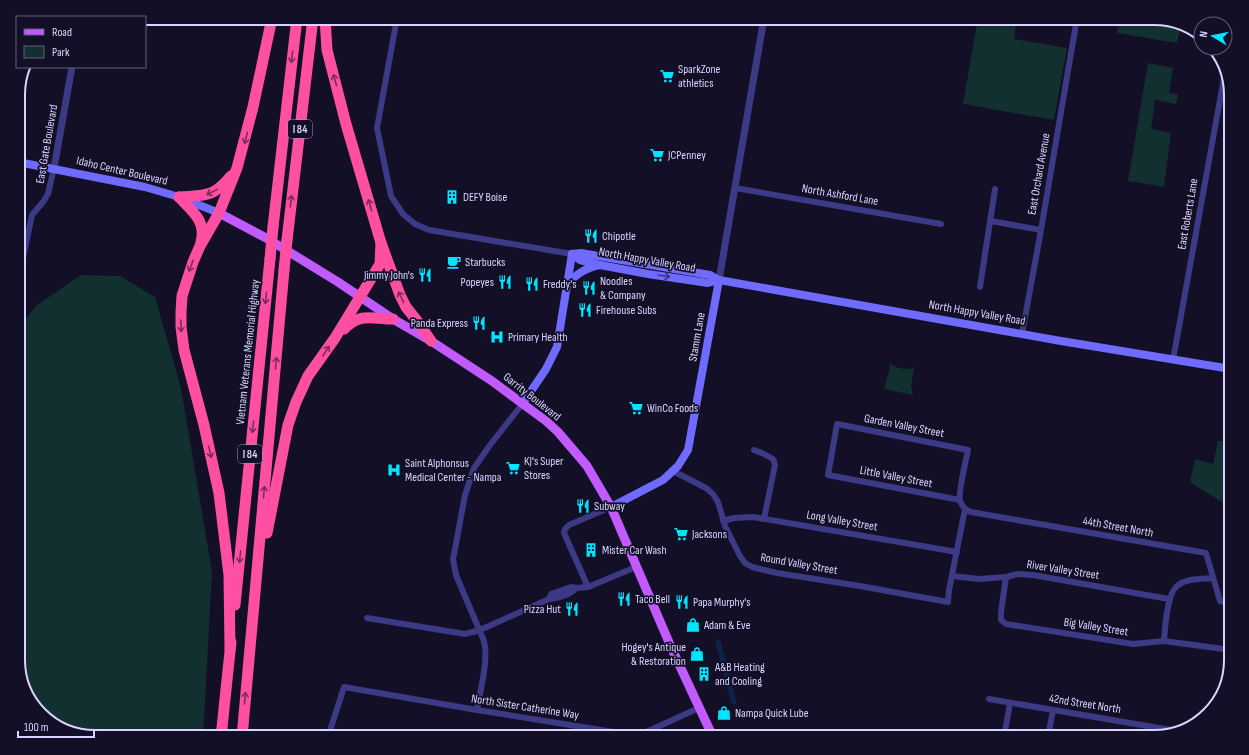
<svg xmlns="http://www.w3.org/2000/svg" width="1249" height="755" font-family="'Sofia Sans Condensed',sans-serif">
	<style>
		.green { fill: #12302f }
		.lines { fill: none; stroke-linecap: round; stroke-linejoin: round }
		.canal { stroke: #0c2248; stroke-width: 5.5 }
		.minor { stroke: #3d3a85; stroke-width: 6 }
		.tertiary { stroke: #3d3a85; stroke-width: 7 }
		.secondary { stroke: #6f6bff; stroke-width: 8 }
		.primary { stroke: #c25bff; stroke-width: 9 }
		.motorway { stroke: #ff4fa3; stroke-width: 11 }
		.motorway-bridge { stroke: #ff4fa3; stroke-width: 11 }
		.oneway { stroke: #7d2c5e }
		.oneway2 { stroke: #38347d }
		.labels { text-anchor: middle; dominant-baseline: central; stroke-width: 3.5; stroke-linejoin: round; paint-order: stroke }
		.shield { fill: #130f26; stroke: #9e99be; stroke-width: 1 }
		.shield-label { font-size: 11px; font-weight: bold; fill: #d9d4ff }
		.poi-label { font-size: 12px; fill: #d9d4ff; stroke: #130f26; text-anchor: start }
		.street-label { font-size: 12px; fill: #d9d4ff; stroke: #130f26 }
		.rim { fill: none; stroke: #d9d4ff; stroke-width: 2 }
	</style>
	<rect width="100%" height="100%" fill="#130f26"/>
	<g class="green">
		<polygon points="978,18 1017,18 1014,39 1067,48 1054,120 963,104"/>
		<polygon points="1120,18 1153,18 1181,25 1177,43 1117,33"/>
		<polygon points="1148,63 1173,68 1169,93 1178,94 1176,104 1155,100 1151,129 1171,133 1164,187 1128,181"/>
		<polygon points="81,275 120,276 155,297 181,388 212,572 203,737 96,737 57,726 29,698 18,664 18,329 36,306"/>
		<path d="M890 363C895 368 907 371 914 367L911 386 913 395 884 389 889 371Z"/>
		<polygon points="1231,439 1231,508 1190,482 1195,459 1213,464 1218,441 1228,441"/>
	</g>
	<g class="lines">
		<polyline class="canal" points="718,642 734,702"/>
		<g class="minor">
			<polyline points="397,18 377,128 391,196 403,214 415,224 429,230 572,254"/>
			<polyline points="735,188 941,224"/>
			<polyline points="991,221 1041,230"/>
			<polyline points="21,268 32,215 43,202 48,194 54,168"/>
			<polyline points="980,287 995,189"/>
			<polyline points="1022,334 1041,230 1077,18"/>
			<polyline points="1173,360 1225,72"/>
			<polyline points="754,450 764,454 773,459 775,465 764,519"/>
			<path d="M673 471 706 488 713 494 718 502 725 526 740 556 745 563 752 567 777 573 860 586 948 602 949 590 965 509C963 506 961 504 960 501 958 491 966 461 968 450L837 424 828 475 960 500"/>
			<polyline points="965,509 971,512 1206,553 1220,601 1231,603"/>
			<polyline points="723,521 734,518 753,517 957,552"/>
			<polyline points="952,576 979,579 1006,577 1018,574 1033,575 1169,599"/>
			<polyline points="1006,577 1001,612 1001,620 1006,624 1133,644 1164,641 1231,650"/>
			<polyline points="588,587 564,533 565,529 569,525 611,507"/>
			<polyline points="549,599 551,594 571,587 576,588 588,587 636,567"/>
			<path d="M367 618 465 634 480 630 549 599C556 599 572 594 576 588"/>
			<path d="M1164 641C1165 628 1167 594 1177 586 1186 578 1202 579 1213 578"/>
			<polyline points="989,699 1177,731"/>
			<path d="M477 710C480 691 489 659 484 641L456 575 453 559 455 549 465 495 474 468 490 445 523 403"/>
			<polyline points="328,737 344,687 477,710 632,735 646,732 699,708"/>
			<polyline points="1004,737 1010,703"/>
			<polyline points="1048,737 1053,710"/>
		</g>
		<g class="tertiary">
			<polyline points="54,168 72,67"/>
			<polyline points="719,280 764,18"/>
		</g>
		<g class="secondary">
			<polyline points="18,162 145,187 179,197 219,213"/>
			<polyline points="572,254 581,253 598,256 710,275 719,280 1061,341 1231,369"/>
			<polyline points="572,254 580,260 600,265 648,274 708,283 719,280"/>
			<path d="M568 282C579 273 585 268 600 265"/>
			<polyline points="523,403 546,369 557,347 572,254"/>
			<polyline points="611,507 663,480 678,466 688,450 719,280"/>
		</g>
		<polyline class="primary" points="219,213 268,239 338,282 393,319 431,341 492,381 546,421 558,432 587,466 611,507 671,647 713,737"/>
		<g class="motorway">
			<polyline points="325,18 327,50 346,124 381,243 400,295 406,307 418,322 431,341"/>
			<path d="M179 197C205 195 213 198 231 176"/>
			<path d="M179 197C191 210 207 221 201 242"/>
			<polyline points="273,227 297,18"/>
			<polyline points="287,240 313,18"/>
			<path d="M344 329C361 312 371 319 393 319"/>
			<polyline points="267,533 288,425 296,402 308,376 335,338 380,264 381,243"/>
			<polyline points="235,605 270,259"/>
			<polyline points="230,649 229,575 219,493 204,425 184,350 181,327 181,312 182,296 193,262 200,246 219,213 237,168 253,107 272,18"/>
			<polyline points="221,737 231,642"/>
			<polyline points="242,737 284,270"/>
		</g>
		<g class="motorway-bridge">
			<polyline points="270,259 273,227"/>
			<polyline points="284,270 287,240"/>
		</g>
	</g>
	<defs><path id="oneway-shaft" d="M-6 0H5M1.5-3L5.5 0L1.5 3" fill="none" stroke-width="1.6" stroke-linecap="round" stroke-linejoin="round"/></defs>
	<g class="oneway">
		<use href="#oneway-shaft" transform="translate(292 57) rotate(96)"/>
		<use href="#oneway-shaft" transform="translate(335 80) rotate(-105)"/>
		<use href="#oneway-shaft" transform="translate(246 138) rotate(104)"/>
		<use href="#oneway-shaft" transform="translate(212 192) rotate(154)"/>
		<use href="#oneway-shaft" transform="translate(291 201) rotate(-83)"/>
		<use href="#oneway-shaft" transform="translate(370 205) rotate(-106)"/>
		<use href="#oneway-shaft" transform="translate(191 266) rotate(110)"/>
		<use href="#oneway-shaft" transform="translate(401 297) rotate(-116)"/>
		<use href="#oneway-shaft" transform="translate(266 298) rotate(96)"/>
		<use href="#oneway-shaft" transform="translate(181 326) rotate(87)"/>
		<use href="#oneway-shaft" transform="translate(326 351) rotate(-56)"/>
		<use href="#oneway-shaft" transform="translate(276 363) rotate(-85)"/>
		<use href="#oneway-shaft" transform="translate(253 427) rotate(96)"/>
		<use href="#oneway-shaft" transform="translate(210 452) rotate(77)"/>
		<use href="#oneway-shaft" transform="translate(264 492) rotate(-85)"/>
		<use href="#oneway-shaft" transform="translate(240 557) rotate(96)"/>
		<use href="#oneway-shaft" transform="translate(245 698) rotate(-85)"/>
	</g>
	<use class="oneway2" href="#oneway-shaft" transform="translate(664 276) rotate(9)"/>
	<defs>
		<symbol id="supermarket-bare" viewBox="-9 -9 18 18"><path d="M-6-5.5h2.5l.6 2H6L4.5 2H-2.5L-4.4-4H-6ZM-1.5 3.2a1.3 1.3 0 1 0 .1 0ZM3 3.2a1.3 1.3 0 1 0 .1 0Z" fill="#00e5ff" stroke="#130f26" stroke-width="2.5" paint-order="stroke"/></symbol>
		<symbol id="building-bare" viewBox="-9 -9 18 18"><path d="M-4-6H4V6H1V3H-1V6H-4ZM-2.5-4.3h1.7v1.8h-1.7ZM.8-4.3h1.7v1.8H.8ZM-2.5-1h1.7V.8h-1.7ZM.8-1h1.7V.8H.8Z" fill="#00e5ff" stroke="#130f26" stroke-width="2.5" paint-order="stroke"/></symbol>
		<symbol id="restaurant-bare" viewBox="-9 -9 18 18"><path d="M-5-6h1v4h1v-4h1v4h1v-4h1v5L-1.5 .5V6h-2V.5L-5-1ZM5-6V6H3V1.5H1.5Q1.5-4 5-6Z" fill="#00e5ff" stroke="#130f26" stroke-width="2.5" paint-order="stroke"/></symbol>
		<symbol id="cafe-bare" viewBox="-9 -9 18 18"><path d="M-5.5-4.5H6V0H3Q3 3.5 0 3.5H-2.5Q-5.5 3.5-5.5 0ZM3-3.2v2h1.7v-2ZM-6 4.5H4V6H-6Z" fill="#00e5ff" stroke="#130f26" stroke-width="2.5" paint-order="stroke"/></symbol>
		<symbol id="hospital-bare" viewBox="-9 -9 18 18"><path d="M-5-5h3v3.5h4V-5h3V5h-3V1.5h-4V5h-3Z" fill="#00e5ff" stroke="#130f26" stroke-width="2.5" paint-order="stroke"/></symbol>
		<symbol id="shop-bare" viewBox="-9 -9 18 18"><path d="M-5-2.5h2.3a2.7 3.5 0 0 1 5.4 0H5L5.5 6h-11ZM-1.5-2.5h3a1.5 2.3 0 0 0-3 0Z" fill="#00e5ff" stroke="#130f26" stroke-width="2.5" paint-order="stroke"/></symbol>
	</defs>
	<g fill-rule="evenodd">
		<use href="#supermarket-bare" x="657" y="66" width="20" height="20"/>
		<use href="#supermarket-bare" x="647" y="145" width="20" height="20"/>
		<use href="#building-bare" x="442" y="187" width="20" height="20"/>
		<use href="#restaurant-bare" x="581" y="226" width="20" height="20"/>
		<use href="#cafe-bare" x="444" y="252" width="20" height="20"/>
		<use href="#restaurant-bare" x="415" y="265" width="20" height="20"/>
		<use href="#restaurant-bare" x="495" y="272" width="20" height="20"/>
		<use href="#restaurant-bare" x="522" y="274" width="20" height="20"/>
		<use href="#restaurant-bare" x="579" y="278" width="20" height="20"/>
		<use href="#restaurant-bare" x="575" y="300" width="20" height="20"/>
		<use href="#restaurant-bare" x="469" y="313" width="20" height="20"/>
		<use href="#hospital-bare" x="487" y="327" width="20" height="20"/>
		<use href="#supermarket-bare" x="626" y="398" width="20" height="20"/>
		<use href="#supermarket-bare" x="503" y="458" width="20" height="20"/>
		<use href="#hospital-bare" x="384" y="460" width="20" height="20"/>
		<use href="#restaurant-bare" x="573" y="496" width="20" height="20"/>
		<use href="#supermarket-bare" x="671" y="524" width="20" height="20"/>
		<use href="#building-bare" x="581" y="540" width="20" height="20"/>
		<use href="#restaurant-bare" x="614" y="589" width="20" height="20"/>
		<use href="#restaurant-bare" x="672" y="592" width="20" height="20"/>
		<use href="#restaurant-bare" x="562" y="599" width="20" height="20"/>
		<use href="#shop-bare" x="683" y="615" width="20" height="20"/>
		<use href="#shop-bare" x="687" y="644" width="20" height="20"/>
		<use href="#building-bare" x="694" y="664" width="20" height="20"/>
		<use href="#shop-bare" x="714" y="703" width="20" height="20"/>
	</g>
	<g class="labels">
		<g class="shield">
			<rect x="288" y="120" width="24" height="18" rx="3"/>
			<rect x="238" y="445" width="24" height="18" rx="3"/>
		</g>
		<g class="shield-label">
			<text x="300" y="129">I 84</text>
			<text x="250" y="454">I 84</text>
		</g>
		<g class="poi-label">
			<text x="678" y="69">SparkZone<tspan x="678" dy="14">athletics</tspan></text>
			<text x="668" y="155">JCPenney</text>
			<text x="463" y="197">DEFY Boise</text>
			<text x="602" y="236">Chipotle</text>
			<text x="465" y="262">Starbucks</text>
			<text x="414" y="275" text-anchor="end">Jimmy John's</text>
			<text x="600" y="281">Noodles<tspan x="600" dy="14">&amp; Company</tspan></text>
			<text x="494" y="282" text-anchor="end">Popeyes</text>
			<text x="543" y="284">Freddy's</text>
			<text x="596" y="310">Firehouse Subs</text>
			<text x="468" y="323" text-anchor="end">Panda Express</text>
			<text x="508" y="337">Primary Health</text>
			<text x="647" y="408">WinCo Foods</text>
			<text x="524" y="461">KJ's Super<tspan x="524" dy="14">Stores</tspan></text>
			<text x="405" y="463">Saint Alphonsus<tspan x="405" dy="14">Medical Center - Nampa</tspan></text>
			<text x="594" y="506">Subway</text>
			<text x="692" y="534">Jacksons</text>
			<text x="602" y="550">Mister Car Wash</text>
			<text x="635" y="599">Taco Bell</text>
			<text x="693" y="602">Papa Murphy's</text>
			<text x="561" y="609" text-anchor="end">Pizza Hut</text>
			<text x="704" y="625">Adam &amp; Eve</text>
			<text x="686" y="647" text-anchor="end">Hogey's Antique<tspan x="686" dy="14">&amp; Restoration</tspan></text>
			<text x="715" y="667">A&amp;B Heating<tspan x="715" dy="14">and Cooling</tspan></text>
			<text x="735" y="713">Nampa Quick Lube</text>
		</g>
		<g class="street-label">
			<text transform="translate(47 144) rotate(-80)">East Gate Boulevard</text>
			<text transform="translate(122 171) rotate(13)">Idaho Center Boulevard</text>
			<text transform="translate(1039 174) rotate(-80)">East Orchard Avenue</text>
			<text transform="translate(840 195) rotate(10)">North Ashford Lane</text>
			<text transform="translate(1188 214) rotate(-80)">East Roberts Lane</text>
			<text transform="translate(647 260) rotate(10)">North Happy Valley Road</text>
			<text transform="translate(977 313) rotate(10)">North Happy Valley Road</text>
			<text transform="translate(697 337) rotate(-80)">Stamm Lane</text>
			<text transform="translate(248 352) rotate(-84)">Vietnam Veterans Memorial Highway</text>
			<text transform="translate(532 397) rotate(38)">Garrity Boulevard</text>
			<text transform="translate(904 426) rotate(11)">Garden Valley Street</text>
			<text transform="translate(896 477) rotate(11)">Little Valley Street</text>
			<text transform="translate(842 521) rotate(10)">Long Valley Street</text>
			<text transform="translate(1118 527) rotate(10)">44th Street North</text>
			<text transform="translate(799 564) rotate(10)">Round Valley Street</text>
			<text transform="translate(1063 570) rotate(9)">River Valley Street</text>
			<text transform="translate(1096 627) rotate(9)">Big Valley Street</text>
			<text transform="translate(1085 704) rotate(9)">42nd Street North</text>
			<text transform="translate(525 707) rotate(9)">North Sister Catherine Way</text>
		</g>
	</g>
	<path d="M0 0H1249V755H0ZM95 25H1154A70 70 0 0 1 1224 95V660A70 70 0 0 1 1154 730H95A70 70 0 0 1 25 660V95A70 70 0 0 1 95 25Z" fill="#130f26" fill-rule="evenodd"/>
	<path class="rim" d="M95 25H1154A70 70 0 0 1 1224 95V660A70 70 0 0 1 1154 730H95A70 70 0 0 1 25 660V95A70 70 0 0 1 95 25Z"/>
	<rect x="16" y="16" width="130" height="52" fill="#130f26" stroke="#625e7d"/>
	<rect x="24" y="29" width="20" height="6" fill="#c25bff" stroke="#625e7d"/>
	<text x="52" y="36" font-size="12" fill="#d9d4ff">Road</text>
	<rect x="24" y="46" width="20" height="12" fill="#12302f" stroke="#625e7d"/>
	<text x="52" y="56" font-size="12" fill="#d9d4ff">Park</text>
	<g transform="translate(1213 36) rotate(280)"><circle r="19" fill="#130f26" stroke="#625e7d"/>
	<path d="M0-3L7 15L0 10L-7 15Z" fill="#00e5ff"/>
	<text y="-6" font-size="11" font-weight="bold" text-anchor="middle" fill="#d9d4ff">N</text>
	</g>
	<path d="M18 731v6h76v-6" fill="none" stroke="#d9d4ff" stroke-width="2"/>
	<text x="24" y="731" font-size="12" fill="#d9d4ff" stroke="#130f26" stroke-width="3" paint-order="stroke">100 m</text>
</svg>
